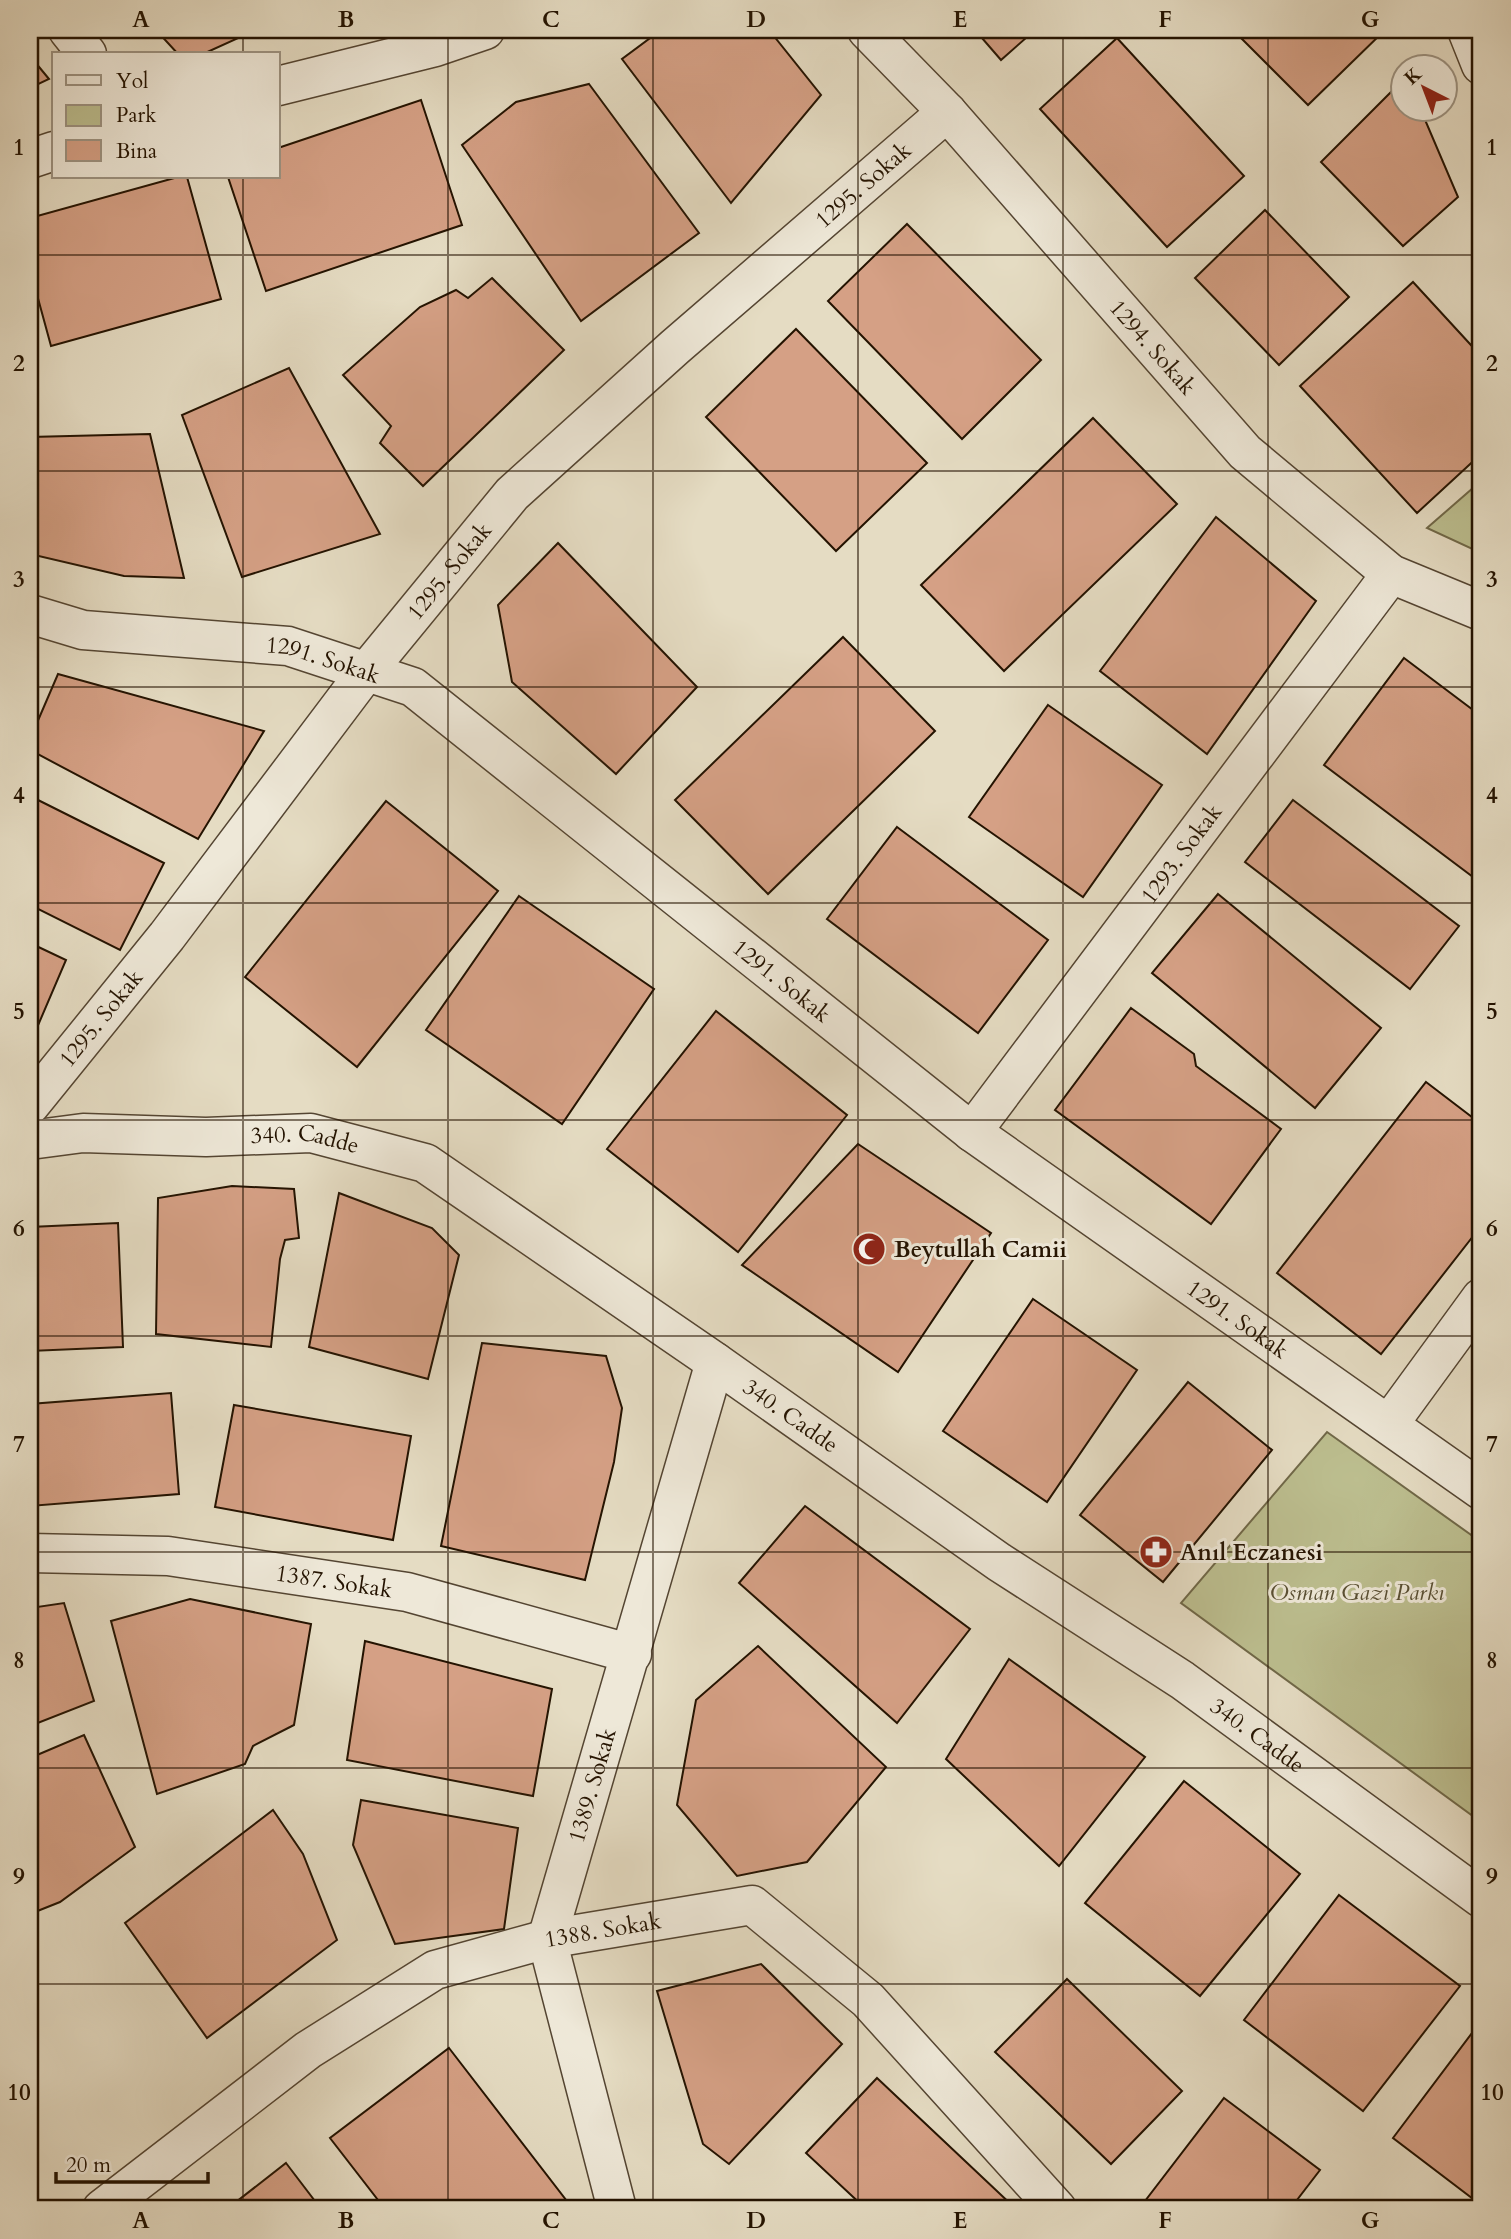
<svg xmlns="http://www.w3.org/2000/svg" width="1511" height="2239" font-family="Cardo,serif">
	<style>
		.green { fill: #bcbe8f; stroke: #706848; stroke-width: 2 }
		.building { fill: #d5a085; stroke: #241301; stroke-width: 2 }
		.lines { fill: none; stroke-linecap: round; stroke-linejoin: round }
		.minor-casing { stroke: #544532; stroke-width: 41 }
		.minor { stroke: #eee8d8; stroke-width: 38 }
		.grid { fill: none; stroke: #241301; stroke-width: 2; stroke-opacity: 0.55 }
		.labels { text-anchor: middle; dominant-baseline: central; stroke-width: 6; stroke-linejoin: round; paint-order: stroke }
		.street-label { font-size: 23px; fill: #241301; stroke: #eee8d8 }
		.poi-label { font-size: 23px; font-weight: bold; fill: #241301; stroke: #eee8d8; text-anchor: start }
		.park-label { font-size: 23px; font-style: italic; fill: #594f33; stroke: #eee8d8 }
		.neatline { fill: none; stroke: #241301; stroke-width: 2.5 }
		.grid-label { font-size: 23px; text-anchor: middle; font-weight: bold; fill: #241301 }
	</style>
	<rect width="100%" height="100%" fill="#e5dcc3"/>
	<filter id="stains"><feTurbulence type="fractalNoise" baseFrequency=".00286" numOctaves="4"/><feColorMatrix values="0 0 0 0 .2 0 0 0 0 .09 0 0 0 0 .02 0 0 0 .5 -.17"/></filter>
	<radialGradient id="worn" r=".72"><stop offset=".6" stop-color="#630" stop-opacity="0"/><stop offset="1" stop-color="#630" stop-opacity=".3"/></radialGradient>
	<g class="green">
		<polygon points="1481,481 1481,553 1427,528"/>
		<polygon points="1327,1432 1481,1542 1481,1822 1181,1603"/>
	</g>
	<g class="building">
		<polygon points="156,30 256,30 203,54 178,54"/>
		<polygon points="669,30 769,30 821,95 731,203 622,59 657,33"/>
		<polygon points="975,30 1035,30 1001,60"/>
		<polygon points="1233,30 1385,30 1308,105"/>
		<polygon points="1117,38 1244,176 1167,247 1040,109"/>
		<polygon points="30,56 49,79 30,88"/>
		<polygon points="1402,81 1402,108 1420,108 1458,197 1403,246 1321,162"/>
		<polygon points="589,84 699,233 581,321 462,145 516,102"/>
		<polygon points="421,100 462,225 266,291 228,177 278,177 278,148"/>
		<polygon points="178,177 187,177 221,299 51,346 30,269 30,218"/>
		<polygon points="1265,210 1349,297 1279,365 1195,278"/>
		<polygon points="907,224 1041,360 962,439 828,301"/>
		<polygon points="492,278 564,350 423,486 380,443 391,426 343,375 420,307 456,290 468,298"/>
		<polygon points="1413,282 1481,356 1481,454 1417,513 1300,386"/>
		<polygon points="796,329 927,463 836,551 706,417"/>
		<polygon points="289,368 380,534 242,577 182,415"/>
		<polygon points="1093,418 1177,504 1004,671 921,585"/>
		<polygon points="150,434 184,578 124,576 30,554 30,437"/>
		<polygon points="1216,517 1316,601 1207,754 1100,671"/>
		<polygon points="558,543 697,687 616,774 512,682 498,605"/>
		<polygon points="843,637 935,731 768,894 675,800"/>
		<polygon points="1404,658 1481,716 1481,883 1324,765"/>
		<polygon points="58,674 264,731 198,839 30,750 30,739"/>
		<polygon points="1048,705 1162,785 1083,897 969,817"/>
		<polygon points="30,796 164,863 120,950 30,905"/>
		<polygon points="1293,800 1459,926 1410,989 1245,862"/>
		<polygon points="386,801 498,891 357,1067 245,977"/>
		<polygon points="897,827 1048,940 978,1033 827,919"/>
		<polygon points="1218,894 1381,1028 1315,1108 1152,973"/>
		<polygon points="519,896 654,989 562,1124 426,1030"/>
		<polygon points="30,943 66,960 30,1044"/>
		<polygon points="1131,1008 1194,1054 1196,1066 1281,1129 1211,1224 1055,1110"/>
		<polygon points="716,1011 847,1115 738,1252 607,1149"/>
		<polygon points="1426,1082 1481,1124 1481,1226 1381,1354 1277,1273"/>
		<polygon points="858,1144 991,1233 898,1372 742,1265"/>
		<polygon points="232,1186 294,1189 299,1238 285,1240 280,1259 271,1347 156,1334 158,1198"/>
		<polygon points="339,1193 432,1228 459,1255 428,1379 309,1347"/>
		<polygon points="118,1223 123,1347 30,1351 30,1227"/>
		<polygon points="1033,1299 1137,1370 1047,1502 943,1431"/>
		<polygon points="482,1343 606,1356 622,1408 614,1462 585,1580 441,1546"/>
		<polygon points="1188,1382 1272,1450 1163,1582 1080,1515"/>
		<polygon points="171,1393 179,1494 30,1506 30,1404"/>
		<polygon points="234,1405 411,1436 393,1540 215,1507"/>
		<polygon points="805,1506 970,1629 897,1723 739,1583"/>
		<polygon points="190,1599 311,1624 294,1725 253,1746 245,1764 157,1794 111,1621"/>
		<polygon points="64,1603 94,1701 30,1726 30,1608"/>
		<polygon points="365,1641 552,1689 533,1796 347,1760"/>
		<polygon points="758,1646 886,1767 807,1862 737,1876 677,1805 696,1700"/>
		<polygon points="1009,1659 1145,1757 1059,1866 946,1759"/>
		<polygon points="84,1735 135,1847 60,1902 30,1914 30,1758"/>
		<polygon points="1184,1781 1300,1874 1200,1996 1085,1903"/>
		<polygon points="361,1800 518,1828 504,1929 395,1944 353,1845"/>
		<polygon points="273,1810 303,1854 337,1940 207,2038 125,1923"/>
		<polygon points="1339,1895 1460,1986 1363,2111 1244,2020"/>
		<polygon points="761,1964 842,2044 729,2164 703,2144 657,1991"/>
		<polygon points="1067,1979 1182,2091 1111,2164 995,2052"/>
		<polygon points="1481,2021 1481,2205 1393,2138"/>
		<polygon points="449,2048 573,2209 385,2209 330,2138"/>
		<polygon points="877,2078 1016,2209 866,2209 806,2153"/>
		<polygon points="1224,2098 1320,2170 1290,2209 1156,2209 1145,2201"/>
		<polygon points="286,2163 321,2209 227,2209"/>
	</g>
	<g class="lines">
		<defs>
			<g id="minor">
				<polyline points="68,30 87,54"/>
				<path id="s1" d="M867 30 947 112 1245 452 1391 574 1481 611"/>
				<polyline points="1467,30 1481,65"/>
				<polyline points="278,86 435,47 485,30"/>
				<polyline points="30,159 54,151"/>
				<path id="s2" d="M30 614 83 630 288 646 413 687 972 1132 1481 1490"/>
				<path id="s3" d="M30 1105 167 936 366 672 512 494 675 347 947 112"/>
				<path id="s4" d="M972 1132 1391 574"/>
				<path id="s5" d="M30 1140 83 1133 206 1137 311 1133 425 1163 715 1362 999 1562 1182 1680 1481 1898"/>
				<polyline points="1389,1424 1481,1298"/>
				<path id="s6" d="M30 1553 168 1556 407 1592 632 1654"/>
				<path id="s7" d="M102 2209 308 2050 435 1970 547 1939 752 1905 868 2000 1057 2209"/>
				<path id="s8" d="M617 2209 547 1939 715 1362"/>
			</g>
		</defs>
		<use href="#minor" class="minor-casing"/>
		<use href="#minor" class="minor"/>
	</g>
	<path class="grid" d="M243 30V54M448 30V2209M653 30V2209M858 30V2209M1063 30V2209M1268 30V2209M243 177V2209M30 255H1481M30 471H1481M30 687H1481M30 903H1481M30 1120H1481M30 1336H1481M30 1552H1481M30 1768H1481M30 1984H1481"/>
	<defs>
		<symbol id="mosque-disc" viewBox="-11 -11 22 22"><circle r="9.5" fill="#8f2418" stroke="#eee8d8"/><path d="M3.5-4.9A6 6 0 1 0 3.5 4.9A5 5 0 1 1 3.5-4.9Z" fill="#fff"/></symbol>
		<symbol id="pharmacy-disc" viewBox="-11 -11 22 22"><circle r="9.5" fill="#8f2418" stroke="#eee8d8"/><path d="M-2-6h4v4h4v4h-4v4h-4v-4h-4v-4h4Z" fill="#fff"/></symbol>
	</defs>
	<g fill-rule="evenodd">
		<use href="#mosque-disc" x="850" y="1230" width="38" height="38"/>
		<use href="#pharmacy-disc" x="1137" y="1533" width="38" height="38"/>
	</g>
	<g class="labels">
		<g class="street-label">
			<text stroke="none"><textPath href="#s3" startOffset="1246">1295. Sokak</textPath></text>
			<text stroke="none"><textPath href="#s1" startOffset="427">1294. Sokak</textPath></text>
			<text stroke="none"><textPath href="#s3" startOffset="679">1295. Sokak</textPath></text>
			<text stroke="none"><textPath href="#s2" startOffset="298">1291. Sokak</textPath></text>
			<text stroke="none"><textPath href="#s4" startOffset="348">1293. Sokak</textPath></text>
			<text stroke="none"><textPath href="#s2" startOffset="864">1291. Sokak</textPath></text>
			<text stroke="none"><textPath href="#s3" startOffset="112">1295. Sokak</textPath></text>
			<text stroke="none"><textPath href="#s5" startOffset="276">340. Cadde</textPath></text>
			<text stroke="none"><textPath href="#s2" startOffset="1432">1291. Sokak</textPath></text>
			<text stroke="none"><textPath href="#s5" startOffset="844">340. Cadde</textPath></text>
			<text stroke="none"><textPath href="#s6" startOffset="306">1387. Sokak</textPath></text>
			<text stroke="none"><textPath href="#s5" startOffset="1410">340. Cadde</textPath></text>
			<text stroke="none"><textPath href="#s8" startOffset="439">1389. Sokak</textPath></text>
			<text stroke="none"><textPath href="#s7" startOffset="583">1388. Sokak</textPath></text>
		</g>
		<g class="poi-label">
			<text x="894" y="1249">Beytullah Camii</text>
			<text x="1180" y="1552">Anıl Eczanesi</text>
		</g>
		<g class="park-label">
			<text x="1357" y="1592">Osman Gazi Parkı</text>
		</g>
	</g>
	<rect width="1511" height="2239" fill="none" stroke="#e5dcc3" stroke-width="77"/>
	<rect x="52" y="52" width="228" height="126" fill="#eee8d8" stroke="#9d9382" stroke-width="2"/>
	<rect x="66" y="75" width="35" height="10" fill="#eee8d8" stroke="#9d9382" stroke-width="2"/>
	<text x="116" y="88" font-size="21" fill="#241301">Yol</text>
	<rect x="66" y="105" width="35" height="21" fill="#bcbe8f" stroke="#9d9382" stroke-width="2"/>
	<text x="116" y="122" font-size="21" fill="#241301">Park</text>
	<rect x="66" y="140" width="35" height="21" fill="#d5a085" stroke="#9d9382" stroke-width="2"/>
	<text x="116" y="158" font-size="21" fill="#241301">Bina</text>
	<g transform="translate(1424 88) rotate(318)"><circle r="33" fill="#eee8d8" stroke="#9d9382" stroke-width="2"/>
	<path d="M0-5L12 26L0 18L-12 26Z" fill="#8f2418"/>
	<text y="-10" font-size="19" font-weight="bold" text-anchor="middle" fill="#241301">K</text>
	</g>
	<path d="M56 2172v10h152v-10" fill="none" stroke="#241301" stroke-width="3.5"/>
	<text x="66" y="2172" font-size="21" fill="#241301" stroke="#eee8d8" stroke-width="5" paint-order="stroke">20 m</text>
	<rect x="38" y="38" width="1434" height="2162" class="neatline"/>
	<g class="grid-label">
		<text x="141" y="27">A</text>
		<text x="346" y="27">B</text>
		<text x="551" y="27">C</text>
		<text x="756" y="27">D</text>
		<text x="960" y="27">E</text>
		<text x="1165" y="27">F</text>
		<text x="1370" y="27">G</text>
		<text x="19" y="155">1</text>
		<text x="1492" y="155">1</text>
		<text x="19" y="371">2</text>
		<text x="1492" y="371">2</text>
		<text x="19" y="587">3</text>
		<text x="1492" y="587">3</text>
		<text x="19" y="803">4</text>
		<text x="1492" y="803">4</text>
		<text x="19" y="1019">5</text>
		<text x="1492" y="1019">5</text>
		<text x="19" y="1236">6</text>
		<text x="1492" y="1236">6</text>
		<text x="19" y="1452">7</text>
		<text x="1492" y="1452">7</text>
		<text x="19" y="1668">8</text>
		<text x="1492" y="1668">8</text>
		<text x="19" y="1884">9</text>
		<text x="1492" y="1884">9</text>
		<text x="19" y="2100">10</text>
		<text x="1492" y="2100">10</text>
		<text x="141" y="2228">A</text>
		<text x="346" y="2228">B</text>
		<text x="551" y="2228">C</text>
		<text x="756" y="2228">D</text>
		<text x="960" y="2228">E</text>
		<text x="1165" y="2228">F</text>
		<text x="1370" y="2228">G</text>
	</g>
	<rect width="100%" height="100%" filter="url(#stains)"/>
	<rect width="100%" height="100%" fill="url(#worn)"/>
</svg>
